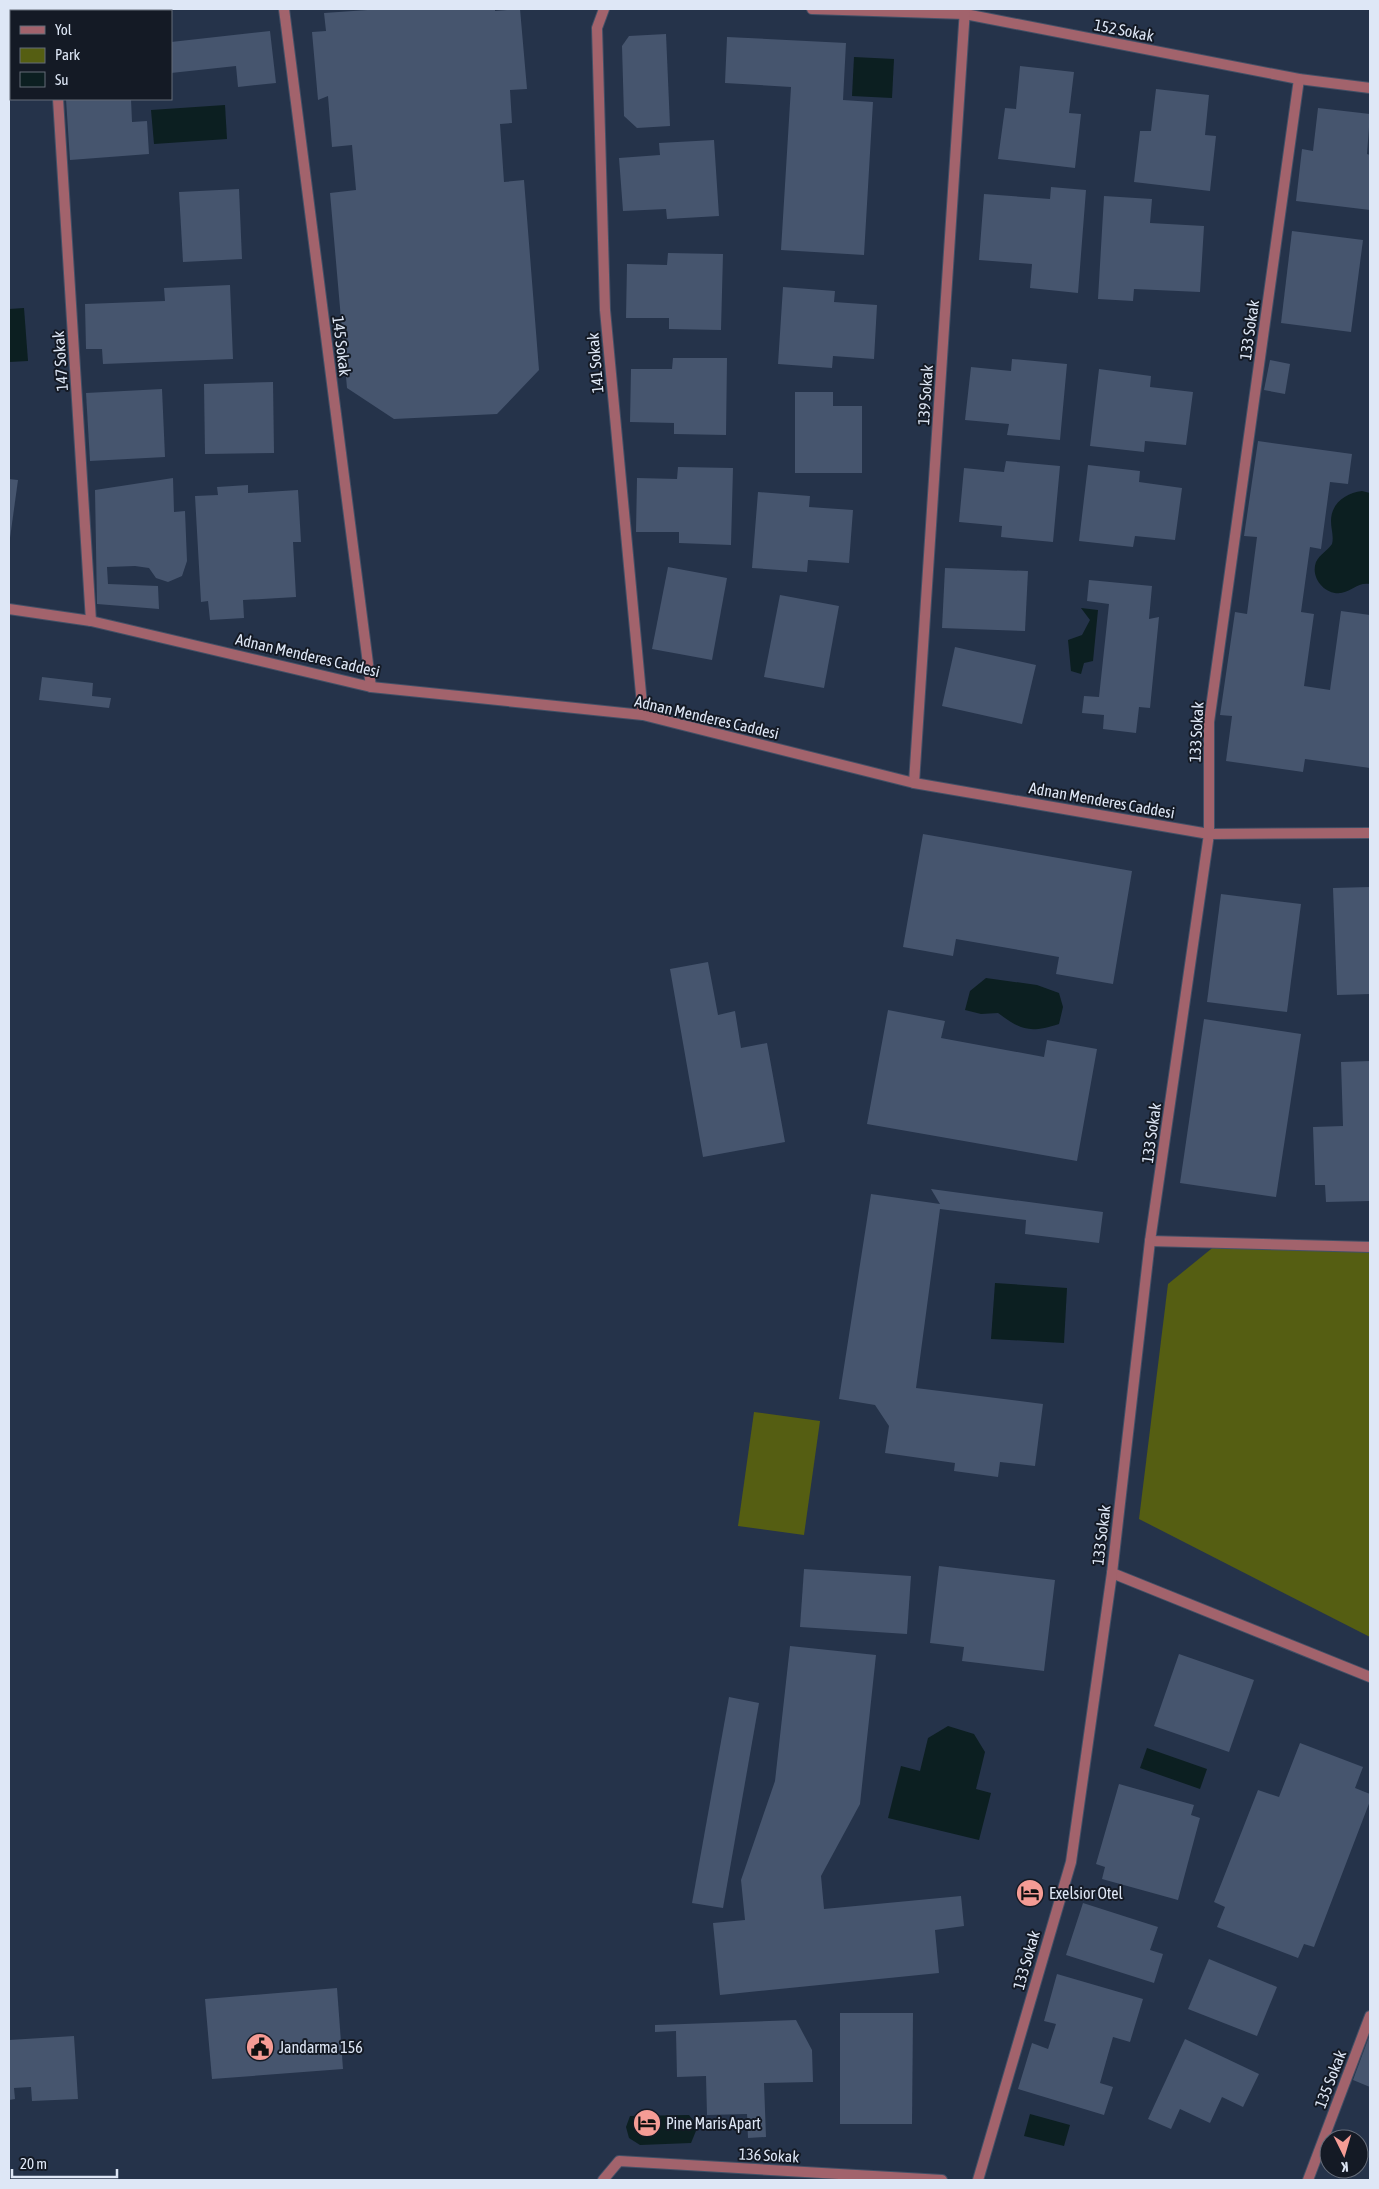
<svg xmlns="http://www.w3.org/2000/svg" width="1379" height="2189" font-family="'Asap Condensed',sans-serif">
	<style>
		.green { fill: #555e12 }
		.water { fill: #0c1f21 }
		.building { fill: #46556e }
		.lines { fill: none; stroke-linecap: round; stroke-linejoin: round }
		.minor-casing { stroke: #435066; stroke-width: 12 }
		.tertiary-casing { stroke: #435066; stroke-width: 12 }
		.minor { stroke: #a2636c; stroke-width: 10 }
		.tertiary { stroke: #a2636c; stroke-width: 10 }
		.labels { text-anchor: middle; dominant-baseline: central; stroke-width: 4; stroke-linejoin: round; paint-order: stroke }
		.street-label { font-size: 16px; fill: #dee7f6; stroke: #141a25 }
		.poi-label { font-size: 16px; fill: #dee7f6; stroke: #141a25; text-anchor: start }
	</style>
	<rect width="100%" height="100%" fill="#25334a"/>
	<g class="green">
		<polygon points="1216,1245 1370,1248 1370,1637 1139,1519 1168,1284"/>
		<polygon points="754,1412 820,1421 804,1535 738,1526"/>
	</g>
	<g class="water">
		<polygon points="854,57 894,59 892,98 852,96"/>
		<polygon points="225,105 227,139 154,144 151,110"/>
		<polygon points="24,308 28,361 9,362 9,309"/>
		<path d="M1362 491 1370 493V584C1357 582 1353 591 1341 593 1325 595 1310 578 1316 562 1320 554 1327 551 1332 544 1334 536 1331 529 1331 521 1331 503 1346 493 1362 491Z"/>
		<polygon points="1081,608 1098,610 1093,661 1084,663 1081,674 1071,671 1068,640 1082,635 1090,620"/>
		<path d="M986 978 1037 985 1059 993 1063 1007 1059 1024C1030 1033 1022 1031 998 1013L981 1014 965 1010 970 991Z"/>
		<polygon points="995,1283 1067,1288 1064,1343 991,1339"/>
		<polygon points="948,1726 974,1734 985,1752 976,1789 991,1793 979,1840 888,1818 901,1766 920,1771 928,1738"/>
		<polygon points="1147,1748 1207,1769 1200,1789 1140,1768"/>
		<polygon points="1030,2114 1070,2125 1064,2146 1024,2136"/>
		<polygon points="689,2115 698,2126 691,2143 640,2145 629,2138 626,2127 630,2116"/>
	</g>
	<g class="building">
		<rect x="60" y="9" width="70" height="2"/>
		<polygon points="382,9 495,9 495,11 520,9 527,89 510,90 512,123 500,124 504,182 524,180 539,370 497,414 394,419 347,388 330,193 356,190 352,145 332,147 328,96 318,100 312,32 326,31 324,13"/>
		<polygon points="270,31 276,83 238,87 236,66 171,73 171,42"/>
		<polygon points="666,34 670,126 637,128 624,116 622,46 629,36"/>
		<polygon points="727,37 846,43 843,100 873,102 864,255 781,250 791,87 725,83"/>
		<polygon points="1020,66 1074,72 1069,113 1081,114 1075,168 998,159 1005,108 1016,109"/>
		<polygon points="1156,89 1209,95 1205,135 1216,136 1210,191 1134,182 1140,131 1151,131"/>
		<polygon points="66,99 131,99 132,122 147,121 149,154 70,160"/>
		<polygon points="1318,108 1370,114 1367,154 1370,155 1370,210 1296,201 1302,149 1313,151"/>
		<polygon points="714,140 719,216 667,219 666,209 623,211 619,158 660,155 659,143"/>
		<polygon points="1051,187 1086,190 1078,293 1030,288 1032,264 979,260 984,194 1050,199"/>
		<polygon points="239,189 242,259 183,262 179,192"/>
		<polygon points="1104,196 1152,199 1150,223 1204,226 1200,292 1134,289 1133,301 1098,299"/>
		<polygon points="1292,231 1363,240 1351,332 1281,323"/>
		<polygon points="668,253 723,254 721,330 669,329 669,318 626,318 627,264 667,265"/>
		<polygon points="230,285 233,359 103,364 102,349 86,349 85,304 165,301 164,288"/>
		<polygon points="783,287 835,291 834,302 877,305 874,359 833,356 832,368 778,364"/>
		<polygon points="673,358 727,358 726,435 674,434 674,423 630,422 631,369 672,369"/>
		<polygon points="1012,359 1067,364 1060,440 1007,435 1009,424 965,420 971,367 1011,371"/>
		<polygon points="1270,360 1290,364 1285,394 1264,390"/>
		<polygon points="1099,369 1151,376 1150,387 1193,392 1186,445 1145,441 1144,452 1090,446"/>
		<polygon points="273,382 274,453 205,454 204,384"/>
		<polygon points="162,389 165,457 90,461 86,393"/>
		<polygon points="795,392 833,392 833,406 862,406 862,473 795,473"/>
		<polygon points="1258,441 1352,454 1348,484 1330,482 1321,549 1310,547 1301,612 1314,614 1304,686 1330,690 1341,611 1370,615 1370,768 1305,759 1303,772 1226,761 1232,716 1220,715 1235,612 1247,614 1257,537 1244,536"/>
		<polygon points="1006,461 1060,466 1053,542 1001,537 1002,526 959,522 964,468 1004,472"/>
		<polygon points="1088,465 1140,471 1139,482 1182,488 1175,540 1135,536 1133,547 1079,541"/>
		<polygon points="678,467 733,468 731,545 679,543 679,532 636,532 637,478 677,479"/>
		<polygon points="173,478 174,512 185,511 187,561 182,576 168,582 156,578 149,568 135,566 107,567 108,584 158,586 159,609 97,604 95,490"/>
		<polygon points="9,479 18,480 10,538 9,538"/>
		<polygon points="248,485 248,493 298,490 301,542 293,542 296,597 243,600 244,618 210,620 208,601 201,602 195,496 218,495 217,487"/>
		<polygon points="758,492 810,496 809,507 853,510 849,563 808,560 807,572 752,568"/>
		<polygon points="668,567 727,578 712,660 652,649"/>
		<polygon points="945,568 1028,571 1025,631 942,628"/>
		<polygon points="1089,580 1152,586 1149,619 1159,617 1150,708 1139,707 1136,733 1103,729 1104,715 1082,713 1084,696 1099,697 1109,604 1087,601"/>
		<polygon points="780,595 839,606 824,688 764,677"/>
		<polygon points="955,647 1036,665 1022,724 942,706"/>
		<polygon points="42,677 93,683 92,696 111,698 109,708 39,700"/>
		<polygon points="923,834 1132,871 1113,984 1056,974 1059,957 956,939 953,956 903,947"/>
		<polygon points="1370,887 1370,994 1337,995 1333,888"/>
		<polygon points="1221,894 1301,904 1287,1012 1207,1002"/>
		<polygon points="708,962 718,1015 735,1011 741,1048 767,1043 785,1142 703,1157 670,969"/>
		<polygon points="888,1010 945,1021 941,1038 1044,1057 1047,1040 1097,1049 1077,1161 867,1124"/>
		<polygon points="1204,1019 1301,1034 1276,1197 1180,1183"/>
		<polygon points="1370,1061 1370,1201 1326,1202 1325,1185 1315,1185 1313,1127 1343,1126 1341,1062"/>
		<polygon points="931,1189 1103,1212 1099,1243 1025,1234 1026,1220 940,1209 916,1388 1043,1404 1035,1466 1000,1462 998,1477 954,1471 955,1463 885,1453 889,1426 875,1405 839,1399 871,1194 940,1204"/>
		<polygon points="939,1566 1055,1580 1044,1671 962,1661 964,1647 930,1643"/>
		<polygon points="804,1569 911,1576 907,1634 800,1627"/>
		<polygon points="790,1646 876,1655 860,1804 821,1876 824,1909 961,1896 964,1926 935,1930 939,1973 720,1995 713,1923 745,1920 741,1880 775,1781"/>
		<polygon points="1179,1654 1254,1680 1229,1752 1154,1726"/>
		<polygon points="729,1697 759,1703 723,1908 692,1903"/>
		<polygon points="1300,1743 1363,1767 1355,1788 1370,1794 1370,1801 1314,1947 1304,1944 1298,1958 1217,1927 1225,1907 1214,1902 1258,1790 1279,1797"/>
		<polygon points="1119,1784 1194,1805 1191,1815 1200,1818 1178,1900 1102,1879 1105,1867 1096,1864"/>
		<polygon points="1083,1903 1158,1927 1150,1950 1163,1954 1154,1983 1066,1955"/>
		<polygon points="1209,1959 1277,1987 1257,2036 1188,2009"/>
		<polygon points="1057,1974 1143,1999 1130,2042 1113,2037 1100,2083 1113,2087 1104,2115 1018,2089 1032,2043 1048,2049 1056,2024 1044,2021"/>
		<polygon points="337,1988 343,2069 212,2079 205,1999"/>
		<polygon points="840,2013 913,2013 912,2124 840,2124"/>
		<polygon points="796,2020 812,2050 813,2082 764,2083 766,2137 748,2138 747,2114 707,2115 706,2076 677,2077 676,2031 655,2032 655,2025"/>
		<polygon points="1370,2034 1370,2087 1353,2080"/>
		<polygon points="74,2036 78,2099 32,2101 31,2087 14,2088 15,2099 9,2100 9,2040"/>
		<polygon points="1185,2039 1259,2074 1243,2107 1222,2097 1210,2123 1180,2109 1171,2129 1148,2119"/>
	</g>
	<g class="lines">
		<defs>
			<g id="minor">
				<polyline points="52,9 53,11"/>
				<polyline points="284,9 371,687"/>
				<polyline points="604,9 597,28 605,310 643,715"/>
				<polyline points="812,9 965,14 1299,79 1370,88"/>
				<polyline points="58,99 91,621"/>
				<polyline points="914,783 965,9"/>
				<polyline points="1150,1241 1370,1247"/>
				<polyline points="1112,1573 1370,1677"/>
				<polyline points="603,2180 619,2161 942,2180"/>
				<polyline points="978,2180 1071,1862 1112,1573 1150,1241 1209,834 1209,722 1299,79"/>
				<polyline points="1308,2180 1370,2016"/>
			</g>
			<polyline id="tertiary" points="9,609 91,621 371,687 643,715 914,783 1209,834 1370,833"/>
		</defs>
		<use href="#minor" class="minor-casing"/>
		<use href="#tertiary" class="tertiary-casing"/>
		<use href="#minor" class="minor"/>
		<use href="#tertiary" class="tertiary"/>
	</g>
	<defs>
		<symbol id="hotel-disc" viewBox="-11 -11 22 22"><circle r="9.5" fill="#f59c95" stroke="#141a25"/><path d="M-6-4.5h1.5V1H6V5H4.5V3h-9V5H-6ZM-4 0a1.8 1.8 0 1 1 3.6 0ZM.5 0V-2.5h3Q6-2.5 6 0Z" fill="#111"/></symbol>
		<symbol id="civic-disc" viewBox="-11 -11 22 22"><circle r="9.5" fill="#f59c95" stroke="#141a25"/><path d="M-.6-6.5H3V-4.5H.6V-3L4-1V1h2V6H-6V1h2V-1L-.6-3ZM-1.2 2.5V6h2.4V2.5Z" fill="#111"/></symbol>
	</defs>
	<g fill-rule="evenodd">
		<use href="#hotel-disc" x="1014" y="1877" width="32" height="32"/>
		<use href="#civic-disc" x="244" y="2031" width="32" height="32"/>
		<use href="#hotel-disc" x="631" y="2107" width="32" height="32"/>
	</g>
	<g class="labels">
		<g class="street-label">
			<text transform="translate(1124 30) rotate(11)">152 Sokak</text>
			<text transform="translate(1249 330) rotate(-82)">133 Sokak</text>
			<text transform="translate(342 346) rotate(83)">145 Sokak</text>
			<text transform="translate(60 361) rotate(-94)">147 Sokak</text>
			<text transform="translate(595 363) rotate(-95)">141 Sokak</text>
			<text transform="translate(925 395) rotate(-86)">139 Sokak</text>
			<text transform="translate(308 655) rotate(13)">Adnan Menderes Caddesi</text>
			<text transform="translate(707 717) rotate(13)">Adnan Menderes Caddesi</text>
			<text transform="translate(1196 732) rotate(-87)">133 Sokak</text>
			<text transform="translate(1102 800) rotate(10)">Adnan Menderes Caddesi</text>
			<text transform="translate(1151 1133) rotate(-82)">133 Sokak</text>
			<text transform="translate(1101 1535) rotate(-83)">133 Sokak</text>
			<text transform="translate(1026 1960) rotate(-74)">133 Sokak</text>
			<text transform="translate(1330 2079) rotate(-69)">135 Sokak</text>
			<text transform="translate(769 2155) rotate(3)">136 Sokak</text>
		</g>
		<g class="poi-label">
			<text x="1049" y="1893">Exelsior Otel</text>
			<text x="279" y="2047">Jandarma 156</text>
			<text x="666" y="2123">Pine Maris Apart</text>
		</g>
	</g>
	<rect width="1379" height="2189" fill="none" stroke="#dee7f6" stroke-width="20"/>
	<rect x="10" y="10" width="162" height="90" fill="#141a25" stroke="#656c79"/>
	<rect x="20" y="26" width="25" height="8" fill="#a2636c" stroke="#656c79"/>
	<text x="55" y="35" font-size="15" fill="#dee7f6">Yol</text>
	<rect x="20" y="48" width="25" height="15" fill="#555e12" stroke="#656c79"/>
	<text x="55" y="60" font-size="15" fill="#dee7f6">Park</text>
	<rect x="20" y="72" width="25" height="15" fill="#0c1f21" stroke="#656c79"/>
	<text x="55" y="85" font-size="15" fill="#dee7f6">Su</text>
	<g transform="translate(1344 2154) rotate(175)"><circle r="24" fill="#141a25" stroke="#656c79"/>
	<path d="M0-4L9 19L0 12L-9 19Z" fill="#f59c95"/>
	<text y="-8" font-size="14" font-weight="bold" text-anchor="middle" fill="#dee7f6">K</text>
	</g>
	<path d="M12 2169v8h105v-8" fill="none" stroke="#dee7f6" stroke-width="2.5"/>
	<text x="20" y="2169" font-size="15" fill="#dee7f6" stroke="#141a25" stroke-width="4" paint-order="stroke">20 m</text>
</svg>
